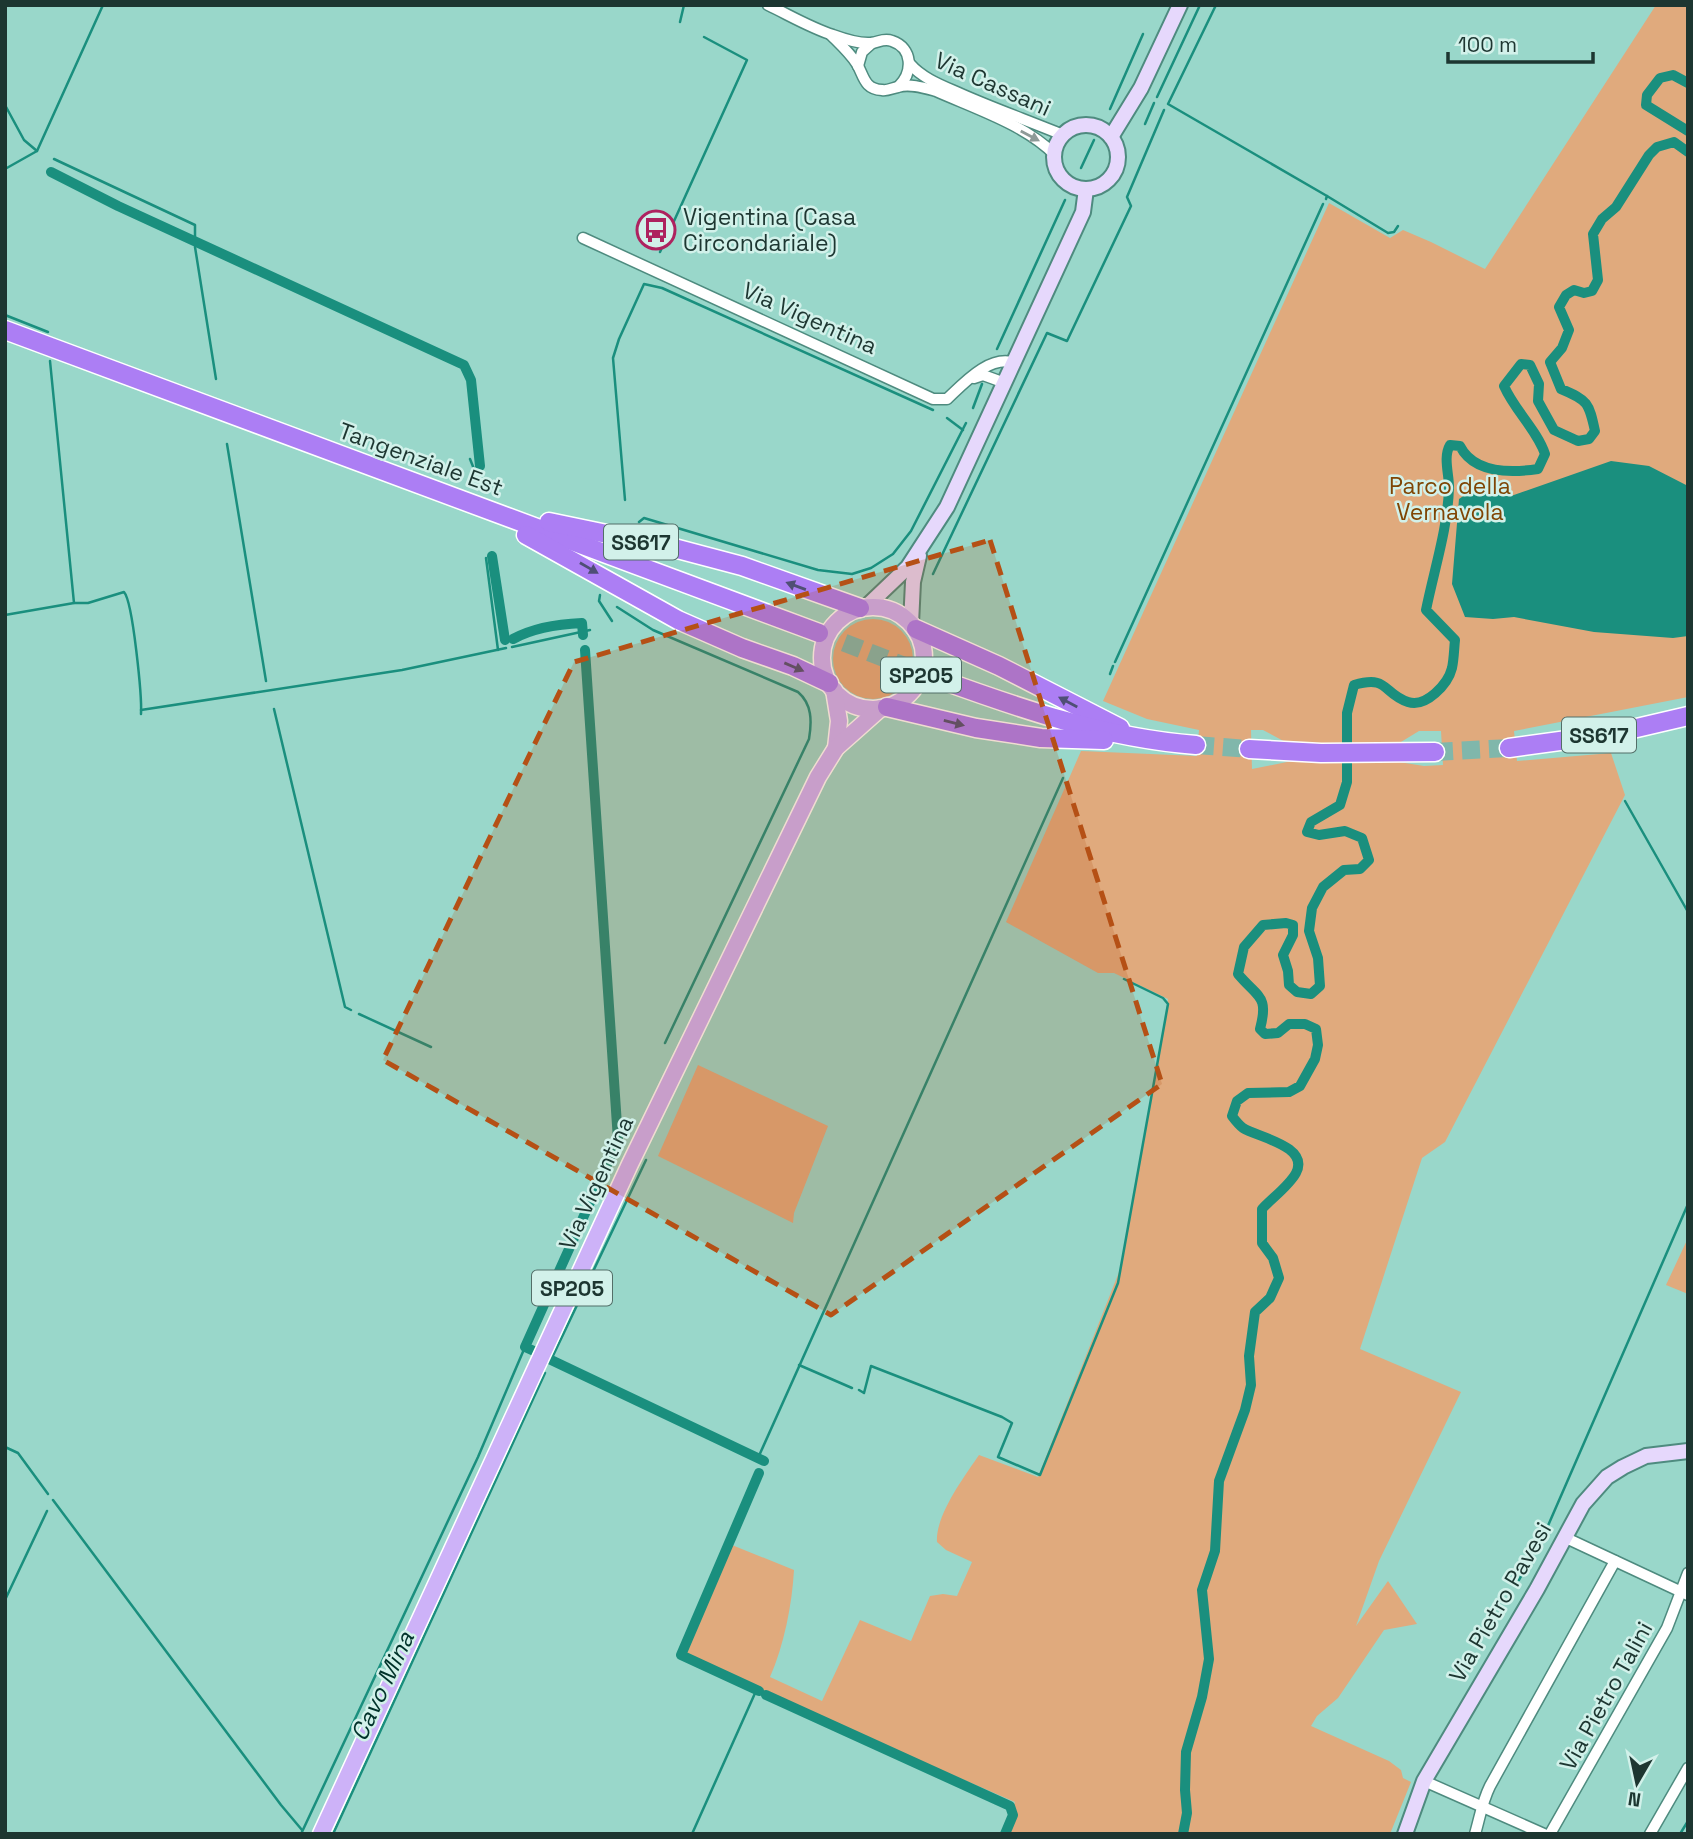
<svg xmlns="http://www.w3.org/2000/svg" width="1693" height="1839" font-family="'Space Grotesk',sans-serif">
	<style>
		.green { fill: #e0aa7d; fill-rule: evenodd }
		.water { fill: #1a8f7e }
		.lines { fill: none; stroke-linecap: round; stroke-linejoin: round }
		.stream { stroke: #1a8f7e; stroke-width: 2.5 }
		.canal { stroke: #1a8f7e; stroke-width: 10 }
		.highway-tunnel { stroke: #80b7ab; stroke-width: 18; stroke-dasharray: 18 9; stroke-linecap: butt }
		.street-casing { stroke: #4e8b7f; stroke-width: 13 }
		.secondary-casing { stroke: #4e8b7f; stroke-width: 18 }
		.primary-casing { stroke: #fff; stroke-width: 19 }
		.highway-casing { stroke: #fff; stroke-width: 21 }
		.street { stroke: #fff; stroke-width: 10 }
		.secondary { stroke: #e6d8fc; stroke-width: 14 }
		.primary { stroke: #cdb2f8; stroke-width: 16 }
		.highway { stroke: #ac7ef4; stroke-width: 18 }
		.oneway { fill: #8e9a98 }
		.oneway2 { fill: #4f4f75 }
		.marked { fill: #b55015; fill-opacity: 0.2; stroke: #b55015; stroke-width: 5; stroke-dasharray: 14 9; stroke-linejoin: round }
		.labels { text-anchor: middle; dominant-baseline: central; stroke-width: 5; stroke-linejoin: round; paint-order: stroke }
		.shield { fill: #d2f1ea; stroke: #536e68; stroke-width: 2 }
		.shield-label { font-size: 21px; font-weight: bold; fill: #1d3631 }
		.street-label { font-size: 23px; fill: #1d3631; stroke: #d2f1ea }
		.poi-label { font-size: 23px; fill: #1d3631; stroke: #d2f1ea; text-anchor: start }
		.park-label { font-size: 23px; fill: #7f4504; stroke: #d2f1ea }
		.water-label { font-size: 24px; font-style: italic; fill: #00322a; stroke: #d2f1ea }
	</style>
	<rect width="100%" height="100%" fill="#99d7ca"/>
	<g class="green">
		<path d="M1656 5H1688V697L1514 731 1517 761 1611 753 1625 795 1445 1142 1422 1158 1360 1349 1461 1392 1379 1561 1356 1626 1388 1581 1417 1624 1384 1630 1338 1698 1317 1716 1311 1726 1389 1761 1401 1770 1403 1778 1411 1782 1390 1834H1001L1015 1802 678 1656 727 1543 794 1570C792 1605 784 1645 770 1677L822 1701 860 1620 911 1641 930 1596 943 1594 957 1596 972 1562 946 1550 937 1542C935 1516 964 1477 979 1455L1038 1477 1121 1267 1168 999 1114 973H1098L1006 922 1081 751 1197 756 1199 730 1147 719 1103 701 1329 203 1390 238 1403 230 1431 242 1485 269ZM1251 730H1263L1289 744 1396 745 1419 731H1441L1443 765 1424 766 1399 762 1292 761 1252 769Z"/>
		<circle cx="873" cy="659" r="40"/>
		<polygon points="698,1065 828,1126 794,1213 793,1223 658,1156"/>
		<polygon points="1688,1238 1688,1294 1666,1285"/>
	</g>
	<path class="water" d="M1611 461 1649 466 1688 486V636L1673 638 1594 632 1514 617 1493 619 1465 617 1452 584 1459 499C1479 485 1489 488 1511 496Z"/>
	<g class="lines">
		<g class="stream">
			<polyline points="1216,5 1168,104 1327,196"/>
			<polyline points="680,22 684,5"/>
			<polyline points="1157,97 1200,5"/>
			<polyline points="5,105 24,140 37,151"/>
			<polyline points="1110,109 1143,34"/>
			<polyline points="1145,124 1154,103"/>
			<polyline points="54,159 195,225 195,237"/>
			<polyline points="1081,168 1094,140"/>
			<polyline points="5,169 37,151 103,5"/>
			<polyline points="1326,199 1327,196 1388,233 1394,232 1398,226"/>
			<polyline points="195,247 216,379"/>
			<polyline points="660,252 747,60 704,37"/>
			<polyline points="5,315 48,332"/>
			<polyline points="997,349 1065,200"/>
			<polyline points="50,361 74,603"/>
			<polyline points="973,408 982,384"/>
			<polyline points="947,418 963,430"/>
			<polyline points="227,444 266,681"/>
			<polyline points="470,459 474,469"/>
			<polyline points="625,500 613,358 619,339 644,284 662,288 933,410"/>
			<polyline points="639,522 644,518 818,570 852,574 871,568 893,554 911,531 966,423"/>
			<polyline points="486,558 498,650"/>
			<polyline points="933,574 1047,333 1067,341 1131,206 1127,197 1164,110"/>
			<polyline points="600,595 599,601 612,621"/>
			<path d="M617 607 653 630 798 692C812 704 812 721 809 739L665 1043"/>
			<path d="M5 615 74 603H88L124 592C133 602 142 697 141 714"/>
			<polyline points="512,647 590,630"/>
			<polyline points="1115,662 1323,204"/>
			<polyline points="1110,674 1113,666"/>
			<polyline points="274,709 345,1007 351,1010"/>
			<polyline points="141,710 402,670 506,648"/>
			<polyline points="1625,801 1688,912"/>
			<polyline points="359,1014 431,1047"/>
			<polyline points="550,1362 646,1160"/>
			<polyline points="799,1365 852,1388"/>
			<polyline points="859,1390 864,1393 871,1366 1002,1417 1012,1423 998,1457 1040,1475 1118,1283 1168,1004 1163,998 1124,979"/>
			<polyline points="5,1447 18,1453 48,1494"/>
			<polyline points="758,1458 1063,778"/>
			<polyline points="53,1500 281,1805 302,1830"/>
			<polyline points="1519,1580 1547,1528 1688,1204"/>
			<polyline points="5,1600 47,1511"/>
			<polyline points="301,1834 478,1457 525,1347"/>
			<polyline points="333,1834 545,1373"/>
			<polyline points="692,1834 756,1691"/>
			<polyline points="1680,1834 1688,1821"/>
		</g>
		<g class="canal">
			<polyline points="1688,83 1673,75 1660,78 1647,95 1646,105 1688,131"/>
			<polyline points="51,172 118,206 464,365 471,380 480,466"/>
			<polyline points="492,556 505,640"/>
			<path d="M513 639C533 628 559 624 582 623L583 635"/>
			<polyline points="534,1351 525,1347 618,1140 585,650"/>
			<polyline points="549,1359 764,1461"/>
			<polyline points="759,1473 681,1655 759,1691"/>
			<polyline points="766,1695 1010,1806 1013,1815 1005,1834"/>
			<path d="M1183 1834 1187 1813 1185 1790 1186 1752 1202 1697 1209 1659 1202 1590 1215 1551 1219 1481 1245 1410 1251 1385 1249 1356 1255 1312 1270 1298 1279 1278 1273 1258 1262 1243V1209C1272 1198 1289 1186 1296 1173 1310 1146 1257 1137 1243 1128 1239 1125 1235 1120 1232 1116L1237 1101 1248 1093 1289 1092 1300 1086 1315 1059 1318 1045 1316 1029 1305 1024H1289L1278 1033 1265 1034 1260 1029C1269 995 1258 998 1238 974L1244 947 1263 925 1286 923 1293 925V935L1283 955 1288 971 1289 985 1297 992 1311 994 1320 986 1318 958 1309 931 1312 908 1323 887 1344 870 1360 869 1369 860 1362 838 1345 831 1319 835 1307 832 1311 822 1340 805 1347 782V713L1354 685C1389 675 1382 693 1408 702 1426 708 1448 684 1452 668 1454 659 1454 649 1455 640L1426 610C1434 570 1448 528 1449 487 1449 474 1443 457 1450 445L1460 446C1474 474 1511 473 1538 469L1545 454C1537 430 1515 411 1504 386L1521 364 1530 365 1539 384 1538 401 1554 430 1578 441 1589 439 1595 431C1589 403 1588 400 1561 389L1550 362 1562 348 1569 330 1559 307 1566 295 1574 290 1584 293 1592 291 1598 280 1593 234 1602 219 1616 207 1649 155 1657 147 1674 142 1688 152"/>
		</g>
		<g class="highway-tunnel">
			<polyline points="819,633 936,678"/>
			<polyline points="1196,745 1249,749"/>
			<polyline points="1435,752 1509,748"/>
		</g>
		<defs>
			<g id="street">
				<path d="M768 5C789 15 811 28 833 35 844 39 859 44 871 43 879 42 884 38 892 41 913 48 913 72 899 86"/>
				<path d="M831 35C840 44 850 53 857 64 864 76 864 89 882 90 888 91 892 88 898 87 909 83 925 88 936 91 974 108 1026 125 1055 155"/>
				<path d="M910 64C923 79 943 86 961 94 995 109 1029 121 1063 135"/>
				<polyline points="858,66 862,52 872,43"/>
				<path d="M583 238 933 399H947C964 383 990 354 1015 363"/>
				<polyline points="974,378 983,375 1005,383"/>
				<polyline points="1564,1537 1688,1595"/>
				<polyline points="1424,1781 1544,1834"/>
				<path d="M1475 1834C1480 1817 1482 1802 1490 1786L1615 1561"/>
				<polyline points="1550,1834 1667,1628 1688,1573"/>
				<polyline points="1650,1834 1688,1768"/>
			</g>
			<g id="secondary">
				<circle cx="1086" cy="157" r="32"/>
				<polyline points="1111,137 1141,88 1180,5"/>
				<polyline points="866,607 908,567 947,507 1083,212 1086,189"/>
				<polyline points="911,624 913,582 919,556"/>
				<polyline points="1405,1834 1424,1781 1537,1589 1583,1504 1607,1477 1623,1467 1646,1456 1688,1451"/>
			</g>
			<g id="primary">
				<circle cx="873" cy="658" r="51"/>
				<polyline points="834,690 839,721 836,748"/>
				<polyline points="321,1834 630,1164 818,777 836,748 881,708"/>
			</g>
			<g id="highway">
				<polyline points="5,330 819,633"/>
				<polyline points="549,522 674,548 742,566 860,608"/>
				<polyline points="526,535 678,620 742,648 793,666 829,683"/>
				<polyline points="916,629 999,666 1120,728"/>
				<path d="M936 678C1021 709 1105 738 1196 745"/>
				<polyline points="887,707 976,728 1041,738 1104,740"/>
				<polyline points="1509,748 1611,734 1688,716"/>
				<polyline points="1249,749 1321,753 1435,752"/>
			</g>
		</defs>
		<use href="#street" class="street-casing"/>
		<use href="#secondary" class="secondary-casing"/>
		<use href="#primary" class="primary-casing"/>
		<use href="#highway" class="highway-casing"/>
		<use href="#street" class="street"/>
		<use href="#secondary" class="secondary"/>
		<use href="#primary" class="primary"/>
		<use href="#highway" class="highway"/>
	</g>
	<defs><path id="oneway-solid" d="M-6-.8H1V-3.2L6.5 0L1 3.2V.8H-6Z" transform="scale(1.75)"/></defs>
	<use class="oneway" href="#oneway-solid" transform="translate(1030 136) rotate(28)"/>
	<g class="oneway2">
		<use href="#oneway-solid" transform="translate(589 568) rotate(30)"/>
		<use href="#oneway-solid" transform="translate(796 586) rotate(-160)"/>
		<use href="#oneway-solid" transform="translate(794 667) rotate(23)"/>
		<use href="#oneway-solid" transform="translate(1068 702) rotate(-152)"/>
		<use href="#oneway-solid" transform="translate(954 723) rotate(14)"/>
	</g>
	<path class="marked" d="M990 540 1162 1084 831 1315 383 1060 574 662Z"/>
	<defs>
		<symbol id="bus-ring" viewBox="-11 -11 22 22"><circle r="9.5" fill="#d2f1ea" stroke="#ae225f" stroke-width="1.5"/><path d="M-5-6H5V4H4V6H2V4H-2V6H-4V4H-5ZM-3.5-4V0h7V-4ZM-3.5 1.2v1.5H-2V1.2ZM2 1.2v1.5H3.5V1.2Z" fill="#ae225f"/></symbol>
	</defs>
	<g fill-rule="evenodd">
		<use href="#bus-ring" x="634" y="208" width="44" height="44"/>
	</g>
	<g class="labels">
		<g class="shield">
			<rect x="604" y="524.5" width="74" height="35" rx="5"/>
			<rect x="881" y="657.5" width="80" height="35" rx="5"/>
			<rect x="1562" y="717.5" width="74" height="35" rx="5"/>
			<rect x="532" y="1270.5" width="80" height="35" rx="5"/>
		</g>
		<g class="shield-label">
			<text x="641" y="542">SS617</text>
			<text x="921" y="675">SP205</text>
			<text x="1599" y="735">SS617</text>
			<text x="572" y="1288">SP205</text>
		</g>
		<g class="street-label">
			<text transform="translate(993 84) rotate(24)">Via Cassani</text>
			<text transform="translate(810 318) rotate(24)">Via Vigentina</text>
			<text transform="translate(421 459) rotate(20)">Tangenziale Est</text>
			<text transform="translate(596 1183) rotate(-65)">Via Vigentina</text>
			<text transform="translate(1500 1602) rotate(-60)">Via Pietro Pavesi</text>
			<text transform="translate(1606 1696) rotate(-61)">Via Pietro Talini</text>
		</g>
		<g class="poi-label">
			<text x="683" y="217">Vigentina (Casa<tspan x="683" dy="26">Circondariale)</tspan></text>
		</g>
		<g class="park-label">
			<text x="1450" y="486">Parco della<tspan x="1450" dy="26">Vernavola</tspan></text>
		</g>
		<g class="water-label">
			<text transform="translate(382 1686) rotate(-65)">Cavo Mina</text>
		</g>
	</g>
	<rect width="1693" height="1839" fill="none" stroke="#1d3631" stroke-width="14"/>
	<g transform="translate(1637 1783) rotate(189)" stroke="#d2f1ea" stroke-width="5" paint-order="stroke">
	<path d="M0-5L12 26L0 18L-12 26Z" fill="#1d3631"/>
	<text y="-10" font-size="19" font-weight="bold" text-anchor="middle" fill="#1d3631">N</text>
	</g>
	<path d="M1448 52v10h145v-10" fill="none" stroke="#1d3631" stroke-width="3.5"/>
	<text x="1458" y="52" font-size="21" fill="#1d3631" stroke="#d2f1ea" stroke-width="5" paint-order="stroke">100 m</text>
</svg>
